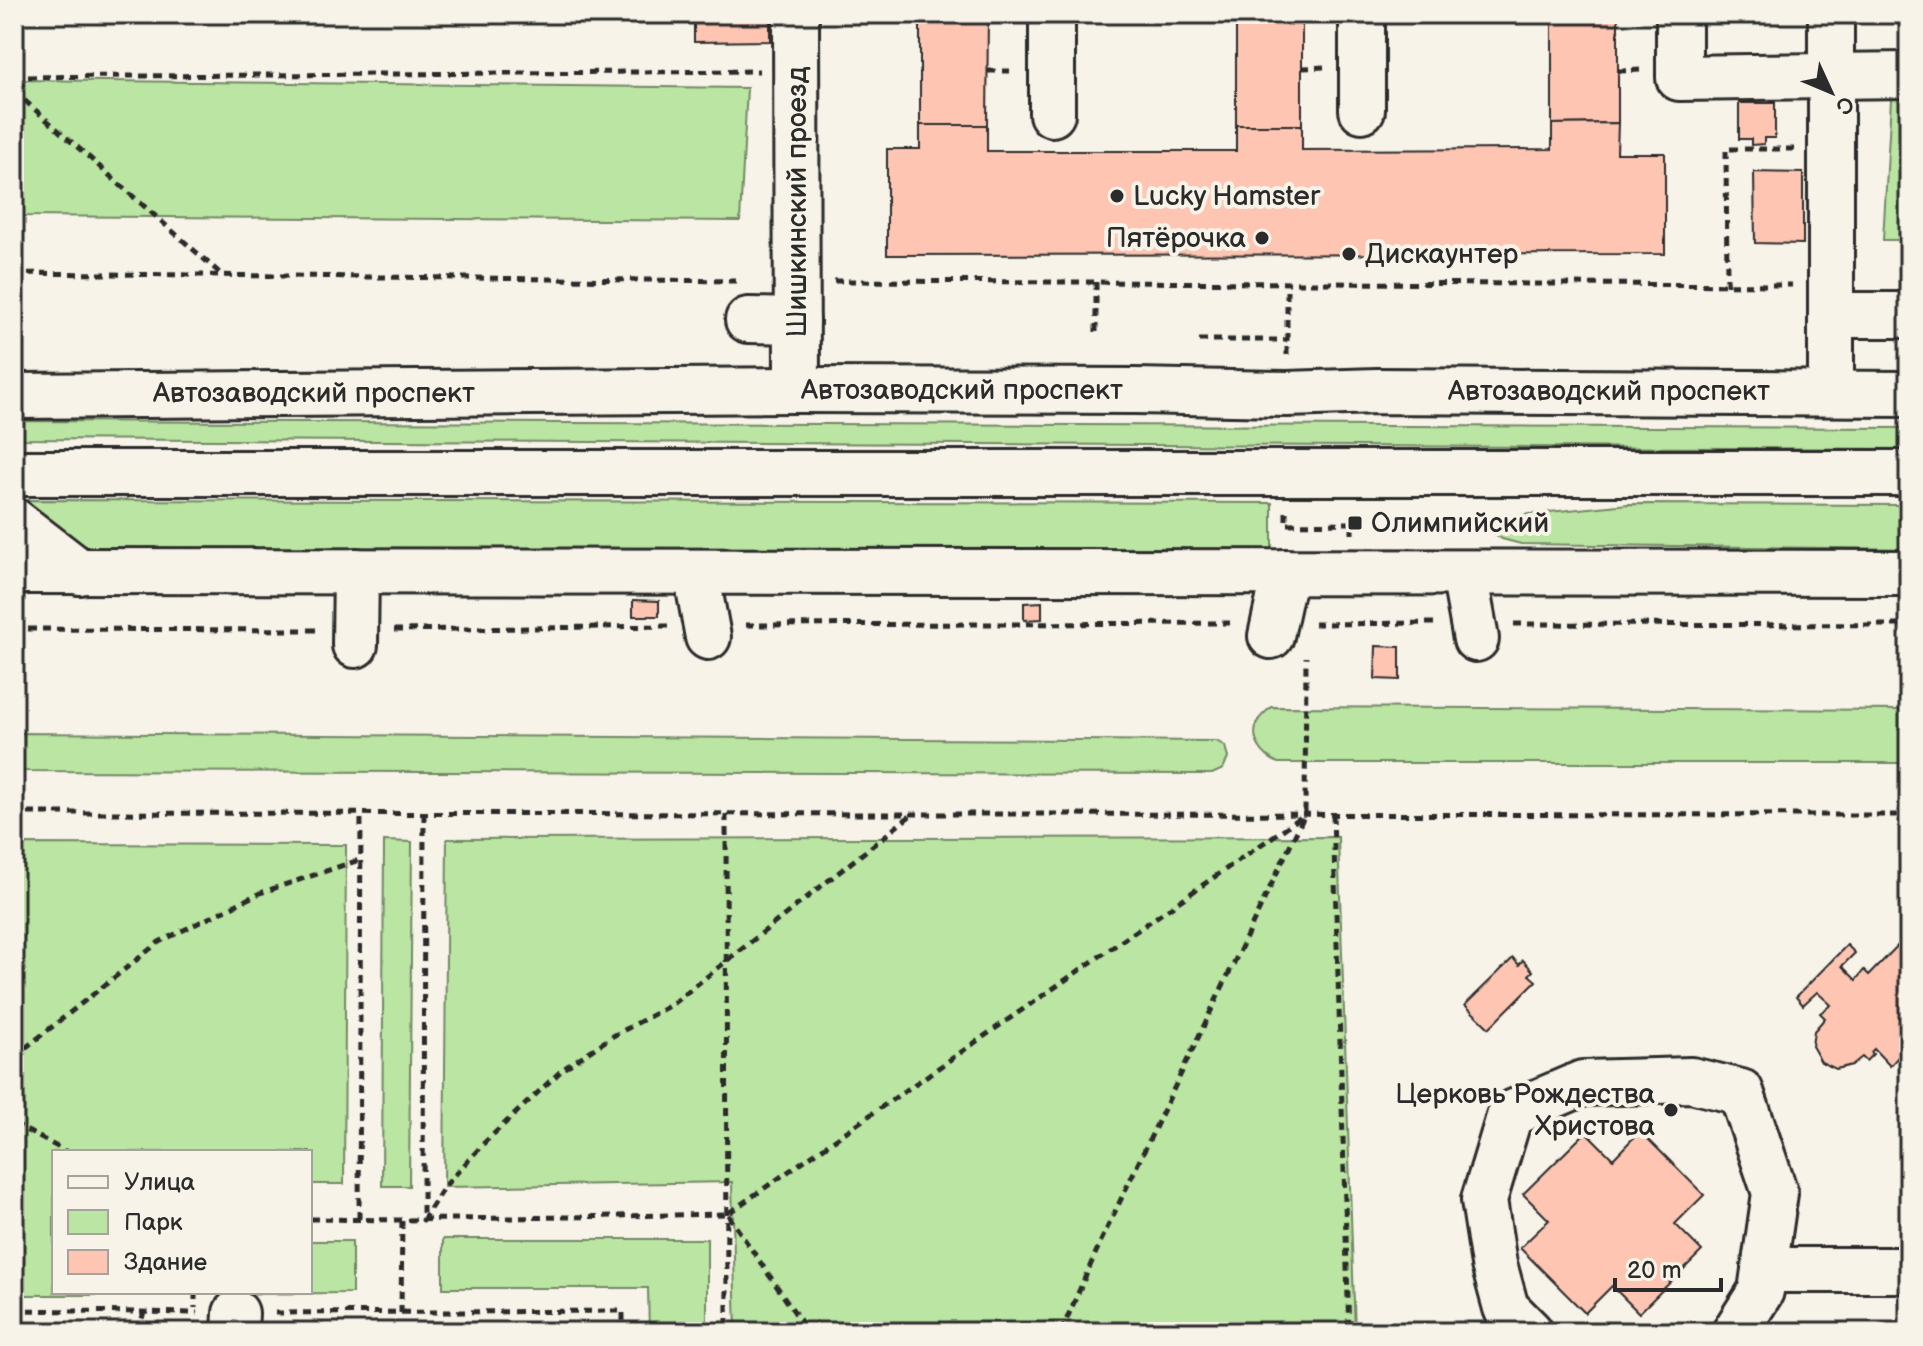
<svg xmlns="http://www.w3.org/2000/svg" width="1923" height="1346" font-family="'Balsamiq Sans',sans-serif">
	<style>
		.green { fill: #bbe5a2; stroke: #738866; stroke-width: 2 }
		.building { fill: #fdc5b2; stroke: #2b2b2b; stroke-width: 2 }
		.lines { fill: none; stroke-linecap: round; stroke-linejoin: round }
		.minor-casing { stroke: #2b2b2b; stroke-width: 50 }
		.path { stroke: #2b2b2b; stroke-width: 5; stroke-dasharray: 8 6; stroke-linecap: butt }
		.minor { stroke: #f7f3e8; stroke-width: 44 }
		.poi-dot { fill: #2b2b2b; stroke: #f7f3e8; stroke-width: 3 }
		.labels { text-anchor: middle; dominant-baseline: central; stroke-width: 8; stroke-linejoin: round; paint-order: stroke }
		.poi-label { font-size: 28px; fill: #2b2b2b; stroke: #f7f3e8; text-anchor: start }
		.street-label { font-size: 28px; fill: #2b2b2b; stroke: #f7f3e8 }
	</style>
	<rect width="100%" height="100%" fill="#f7f3e8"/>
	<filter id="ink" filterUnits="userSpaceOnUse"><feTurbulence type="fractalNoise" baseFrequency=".0125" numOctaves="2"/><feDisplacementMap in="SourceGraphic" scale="16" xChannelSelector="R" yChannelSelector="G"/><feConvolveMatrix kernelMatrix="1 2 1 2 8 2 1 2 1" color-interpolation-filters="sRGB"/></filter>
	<g filter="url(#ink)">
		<g class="green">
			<polygon points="14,80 747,88 740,221 14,216"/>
			<polygon points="1909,98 1909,240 1883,240 1891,99"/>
			<polygon points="14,421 1909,428 1909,449 14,439"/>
			<polygon points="14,500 1272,503 1272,558 14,552"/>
			<polygon points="1628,504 1909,505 1909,549 1521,544 1502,539 1491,532 1491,518"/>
			<path d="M1271 707 1909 710V763H1278C1263 756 1249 740 1258 721 1260 716 1267 711 1271 707Z"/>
			<polygon points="14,733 1216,741 1225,746 1228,758 1223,769 1212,774 14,771"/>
			<polygon points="1338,837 1355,1332 736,1332 732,1182 444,1187 447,839"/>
			<polygon points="384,841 412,842 409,1186 382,1186"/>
			<polygon points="14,844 346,845 344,1184 310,1184 310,1152 54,1152 54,1292 175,1292 175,1295 14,1295"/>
			<polygon points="443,1239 707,1239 707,1332 649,1332 648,1288 443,1288"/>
			<polygon points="310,1241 352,1241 352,1293 217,1294 310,1292"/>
			<polygon points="14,1330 201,1331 201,1332 14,1332"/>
		</g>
		<g class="building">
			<polygon points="694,14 770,14 770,41 694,42"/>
			<polygon points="920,14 988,14 987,125 920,125"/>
			<rect x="1236" y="14" width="66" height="111"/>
			<polygon points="1552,14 1618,14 1618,123 1552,124"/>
			<polygon points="1739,103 1775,103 1775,138 1764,138 1764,144 1751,145 1751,139 1739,139"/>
			<polygon points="1618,123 1617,153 1665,153 1665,254 887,255 887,149 920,149 920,125 987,125 987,151 1236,151 1236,125 1302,125 1302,150 1552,149 1552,124"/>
			<polygon points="1754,172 1803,173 1803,244 1755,243"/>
			<polygon points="633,600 659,601 659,616 633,616"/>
			<polygon points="1042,602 1042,619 1024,620 1024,603"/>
			<polygon points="1376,646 1400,647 1400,680 1375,679"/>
			<polygon points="1909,934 1909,1009 1906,1012 1909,1018 1900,1025 1909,1033 1907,1047 1890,1066 1874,1049 1871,1052 1873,1054 1866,1061 1862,1057 1852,1065 1836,1069 1821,1062 1812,1046 1814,1031 1825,1018 1820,1013 1831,1005 1817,992 1803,1005 1796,997 1847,945 1855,953 1842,966 1856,980 1864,970 1869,975"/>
			<polygon points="1513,958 1519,965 1523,960 1533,971 1529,975 1536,981 1489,1028 1465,1005"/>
			<polygon points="1640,1131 1704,1195 1675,1224 1702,1251 1639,1313 1612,1286 1585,1313 1520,1248 1549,1220 1523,1194 1586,1132 1613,1159"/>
		</g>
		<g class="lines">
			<defs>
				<g id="minor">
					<polyline points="796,14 797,390"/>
					<polyline points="1679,14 1679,78 1909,75"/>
					<polyline points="1362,110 1362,14"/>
					<polyline points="1052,114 1052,14"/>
					<polyline points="1831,315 1909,315"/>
					<polyline points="748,320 797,321"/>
					<polyline points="1831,392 1831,14"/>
					<polyline points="14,396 797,390 1135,391 1287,394 1377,391 1909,394"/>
					<polyline points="14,473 1909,473"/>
					<polyline points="14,521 80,572"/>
					<polyline points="14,571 1909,573"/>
					<polyline points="696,572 708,637"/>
					<polyline points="1464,573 1476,639"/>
					<polyline points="1271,636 1285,572"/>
					<polyline points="355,645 356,571"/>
					<polyline points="1764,1270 1909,1270"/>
					<polyline points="235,1332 236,1313"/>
					<polyline points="1530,1332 1506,1308 1494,1264 1484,1200 1510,1114 1583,1083 1691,1080 1741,1092 1775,1193 1761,1291 1735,1332"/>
				</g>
			</defs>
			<use href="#minor" class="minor-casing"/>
			<g class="path">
				<polyline points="1904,14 1909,22"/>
				<polyline points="1302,68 1325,67"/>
				<polyline points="988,71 1015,71"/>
				<polyline points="1618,71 1641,70"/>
				<polyline points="14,77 759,71"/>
				<polyline points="14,91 222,275"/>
				<polyline points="14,273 736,281"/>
				<polyline points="834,281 1792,285"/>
				<polyline points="1727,285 1726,149 1794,149"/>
				<polyline points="1096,332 1096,282"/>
				<polyline points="1199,340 1287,340"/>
				<polyline points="1287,355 1287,284"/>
				<polyline points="1286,512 1286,524 1352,523 1352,534"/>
				<polyline points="1314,624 1436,623"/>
				<polyline points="1514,624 1909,625"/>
				<polyline points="746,625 1236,623"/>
				<polyline points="14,629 316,630"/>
				<polyline points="394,630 668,626"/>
				<polyline points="14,813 1909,815"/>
				<polyline points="424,813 423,1220 444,1187 485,1142 563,1069 613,1036 671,1005 910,816"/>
				<polyline points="726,814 727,1332"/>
				<polyline points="1333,815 1349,1332"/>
				<polyline points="14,1057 159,942 260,893 362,859"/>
				<polyline points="14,1124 67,1152"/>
				<polyline points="728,1215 808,1332"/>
				<polyline points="310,1219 402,1220 727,1214 1304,815"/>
				<polyline points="359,1219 361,813"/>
				<polyline points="195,1292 195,1308"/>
				<polyline points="14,1310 197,1313"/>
				<polyline points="275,1313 623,1311 623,1332"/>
				<polyline points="401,1313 402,1220"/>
				<polyline points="138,1332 144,1312"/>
				<polyline points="1061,1332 1101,1241 1305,814 1306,657"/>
			</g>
			<use href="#minor" class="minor"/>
		</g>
	</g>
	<g class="poi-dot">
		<circle cx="1117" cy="196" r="8"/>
		<circle cx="1262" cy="238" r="8"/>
		<circle cx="1349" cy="254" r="8"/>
		<rect x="1347" y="515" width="16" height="16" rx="4"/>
		<circle cx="1671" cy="1110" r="8"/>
	</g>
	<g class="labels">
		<g class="poi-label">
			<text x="1133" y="196">Lucky Hamster</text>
			<text x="1246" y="238" text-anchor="end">Пятёрочка</text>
			<text x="1365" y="254">Дискаунтер</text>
			<text x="1371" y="523">Олимпийский</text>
			<text x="1655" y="1094" text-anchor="end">Церковь Рождества<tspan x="1655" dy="32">Христова</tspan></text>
		</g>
		<g class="street-label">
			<text transform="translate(797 202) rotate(-90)">Шишкинский проезд</text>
			<text x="962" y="390">Автозаводский проспект</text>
			<text x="1609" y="391">Автозаводский проспект</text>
			<text x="314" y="393">Автозаводский проспект</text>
		</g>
	</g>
	<rect width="1923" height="1346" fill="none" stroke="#f7f3e8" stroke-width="48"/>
	<rect x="24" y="24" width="1875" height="1298" fill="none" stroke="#2b2b2b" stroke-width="3" filter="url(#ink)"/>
	<rect x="52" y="1150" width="260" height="144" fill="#f7f3e8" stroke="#a5a39c" stroke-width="2"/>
	<rect x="68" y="1176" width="40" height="12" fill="#f7f3e8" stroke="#a5a39c" stroke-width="2"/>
	<text x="124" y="1190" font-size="24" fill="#2b2b2b">Улица</text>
	<rect x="68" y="1210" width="40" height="24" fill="#bbe5a2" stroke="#a5a39c" stroke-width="2"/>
	<text x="124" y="1230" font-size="24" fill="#2b2b2b">Парк</text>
	<rect x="68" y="1250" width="40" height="24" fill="#fdc5b2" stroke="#a5a39c" stroke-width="2"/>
	<text x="124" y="1270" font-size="24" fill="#2b2b2b">Здание</text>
	<g transform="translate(1831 92) rotate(134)" stroke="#f7f3e8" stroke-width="6" paint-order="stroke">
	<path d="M0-6L14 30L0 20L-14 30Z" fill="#2b2b2b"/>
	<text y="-12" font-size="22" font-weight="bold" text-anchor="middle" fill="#2b2b2b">С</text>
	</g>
	<path d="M1615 1278v12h106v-12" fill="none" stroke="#2b2b2b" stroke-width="4"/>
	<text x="1627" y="1278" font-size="24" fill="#2b2b2b" stroke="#f7f3e8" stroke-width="6" paint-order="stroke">20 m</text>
</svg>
